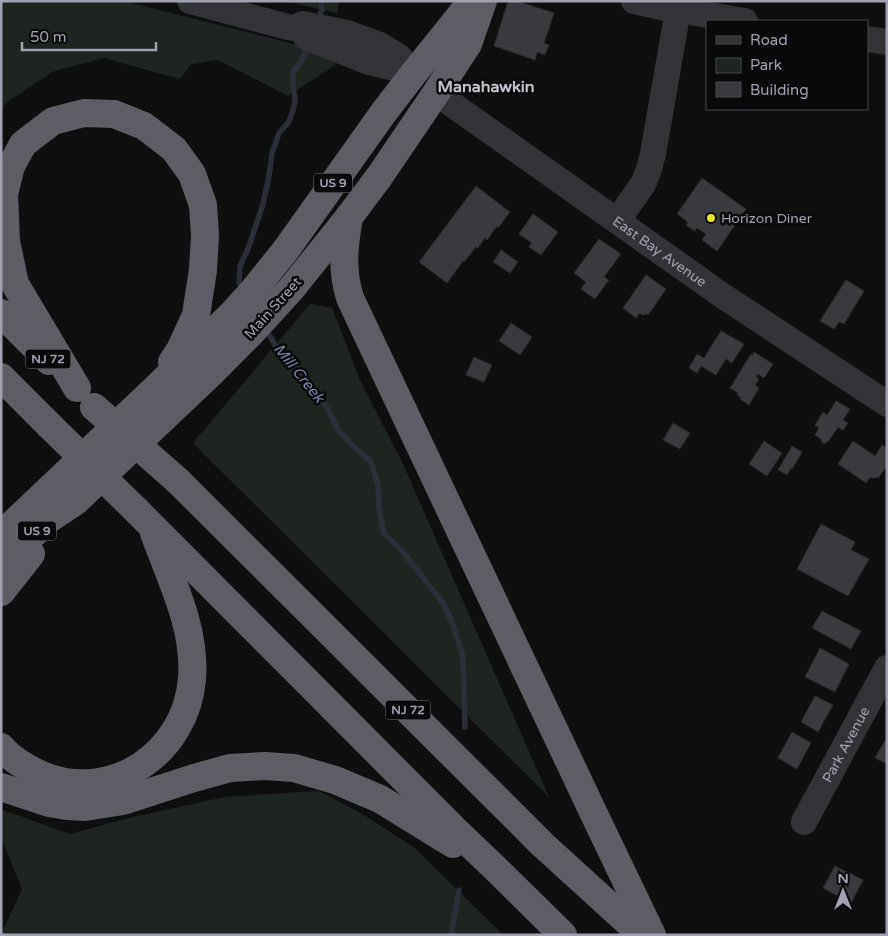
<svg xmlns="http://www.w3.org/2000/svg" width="888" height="936" font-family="'Varela Round',sans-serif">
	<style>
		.green { fill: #1e2521 }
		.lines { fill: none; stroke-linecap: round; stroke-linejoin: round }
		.stream { stroke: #2a2e38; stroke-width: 5.5 }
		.building { fill: #3a393d; stroke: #2a292c }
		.minor { stroke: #333237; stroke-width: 26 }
		.highway { stroke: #5d5d66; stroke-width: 28 }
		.highway-bridge { stroke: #5d5d66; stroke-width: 28 }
		.poi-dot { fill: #e7e130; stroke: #0b0a0b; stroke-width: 2 }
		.labels { text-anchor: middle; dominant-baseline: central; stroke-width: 5; stroke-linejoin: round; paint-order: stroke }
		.shield { fill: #0b0a0b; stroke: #74747f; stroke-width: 1 }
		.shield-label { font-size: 12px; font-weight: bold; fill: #a1a1b1 }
		.poi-label { font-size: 14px; fill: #a1a1b1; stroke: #0b0a0b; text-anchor: start }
		.street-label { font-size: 14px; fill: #a1a1b1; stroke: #0b0a0b }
		.water-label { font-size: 15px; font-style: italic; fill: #7984ab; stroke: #0b0a0b }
		.quarter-label { font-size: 16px; font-weight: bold; fill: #c2c2cd; stroke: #0b0a0b }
	</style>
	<rect width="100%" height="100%" fill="#100f10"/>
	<g class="green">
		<polygon points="1,1 124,1 297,45 337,64 288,96 218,60 191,64 180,79 104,58 54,71 6,103 1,112"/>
		<path d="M286 1H338V13C321 10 303 5 286 1Z"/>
		<polygon points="310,304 332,308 360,380 403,464 549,797 193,443"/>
		<polygon points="319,791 362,814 415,848 503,935 1,935 22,889 3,843 1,842 1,810 17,815 70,834 129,818 224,797"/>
	</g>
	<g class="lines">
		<g class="stream">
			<polyline points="317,21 322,10 321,1"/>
			<polyline points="243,290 239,283 240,266 248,249 263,204 269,176 272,153 279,133 288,123 293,111 295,99 293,84 293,72 302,60 308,46"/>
			<polyline points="265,328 281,355 302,373 328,409 338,430 353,446 371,462 378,485 379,506 383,532 403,552 443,603 452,622 463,657 465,727"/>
			<polyline points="451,935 459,890"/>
		</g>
	</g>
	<g class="building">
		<polygon points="508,1 517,1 554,13 544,43 549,45 545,55 537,52 535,60 494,46"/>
		<polygon points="702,178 746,209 717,251 702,240 706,234 697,228 695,231 686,225 688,222 677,214"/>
		<polygon points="476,186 510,212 498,228 497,226 487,240 485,238 478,248 476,247 464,262 463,261 447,283 419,262"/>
		<polygon points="533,214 558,232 541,255 529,247 532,243 519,234"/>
		<polygon points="599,239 621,254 604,277 609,280 595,299 581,289 586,282 574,273"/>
		<polygon points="501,250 518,262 510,273 493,262"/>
		<polygon points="646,275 666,289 649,314 642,315 640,313 636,318 623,308"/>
		<polygon points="846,280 864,291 844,324 839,322 834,329 820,321"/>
		<polygon points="511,323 532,337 520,355 499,341"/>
		<polygon points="721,331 744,344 732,363 726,359 716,375 701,366 697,373 689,368 697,354 704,358"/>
		<polygon points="754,352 773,364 764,378 758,374 756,377 759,379 755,385 759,388 749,405 740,399 741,397 737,395 738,393 730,388 751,354 752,356"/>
		<polygon points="474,357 492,365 484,382 466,375"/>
		<polygon points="836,401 850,409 843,420 848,423 843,430 838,427 828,442 827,441 825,444 821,442 822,440 815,435 819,428 815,425 823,412 827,415"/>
		<polygon points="673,423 690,433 680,449 663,440"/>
		<polygon points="764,441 782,453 767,476 749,464"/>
		<polygon points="853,441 875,456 882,445 887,448 887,466 879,477 873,478 870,477 866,483 838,464"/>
		<polygon points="792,446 802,452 792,469 791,468 787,475 778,470"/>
		<polygon points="821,524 855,542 851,550 869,559 848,596 797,569"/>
		<polygon points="822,611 861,631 851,649 812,628"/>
		<polygon points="820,648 849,664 835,692 805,677"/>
		<polygon points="815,696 833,705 818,732 801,722"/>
		<polygon points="792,732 811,743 797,769 778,758"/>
		<polygon points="887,737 887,764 875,758"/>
		<polygon points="835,866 863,880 851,903 823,888"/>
	</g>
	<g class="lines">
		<g class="minor">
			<polyline points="190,1 288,27 294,28 303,24 347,33 380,45 398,56 414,73"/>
			<polyline points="634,1 670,9 745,21"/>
			<polyline points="306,37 366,61 411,72"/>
			<polyline points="867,39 887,42"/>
			<path id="s1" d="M436 93 723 296 887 404"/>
			<polyline points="617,221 643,184 648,172 653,154 678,10"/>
			<path id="s2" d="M804 822 887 668"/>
		</g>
		<g class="highway">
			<path d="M349 217C344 247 341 268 350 298L594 814 652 935"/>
			<polyline points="1,313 49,361"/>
			<polyline points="1,377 49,425"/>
			<polyline points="77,388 15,284 6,241 4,194 11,166 23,144 53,121 84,113 114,114 144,126 174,149 192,174 203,205 205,235 203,270 196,315 180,350 172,362"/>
			<polyline points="178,481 543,845 642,935"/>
			<polyline points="137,511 452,827 498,871 563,935"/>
			<polyline points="1,535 156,388 233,313 252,292 285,251 384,112 414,73 472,1"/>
			<polyline points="1,565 49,519 76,501 211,373 251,333 292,288 349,217 379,177 436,93 468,44 483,1"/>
			<polyline points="1,592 31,554"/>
			<path d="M1 747C12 760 26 768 42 775 112 804 186 753 192 679 196 628 171 580 154 533"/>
			<polyline points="1,787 49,803 67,806 85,807 123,801 194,778 230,768 265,766 294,768 335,780 380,799 453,844"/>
		</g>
		<g class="highway-bridge">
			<polyline points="94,407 178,481"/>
			<polyline points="49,425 137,511"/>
		</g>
	</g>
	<circle class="poi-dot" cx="711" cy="218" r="5"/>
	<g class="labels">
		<g class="shield">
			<rect x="314" y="173.5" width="38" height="19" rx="4"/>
			<rect x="25.5" y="349.5" width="45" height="19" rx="4"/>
			<rect x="18" y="521.5" width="38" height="19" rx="4"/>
			<rect x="385.5" y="700.5" width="45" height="19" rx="4"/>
		</g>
		<g class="shield-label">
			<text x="333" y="183">US 9</text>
			<text x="48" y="359">NJ 72</text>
			<text x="37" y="531">US 9</text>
			<text x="408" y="710">NJ 72</text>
		</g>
		<g class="poi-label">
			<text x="721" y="218">Horizon Diner</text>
		</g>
		<g class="street-label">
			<text stroke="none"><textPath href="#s1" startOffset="274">East Bay Avenue</textPath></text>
			<text transform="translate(273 308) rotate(-48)">Main Street</text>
			<text stroke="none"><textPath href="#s2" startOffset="88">Park Avenue</textPath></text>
		</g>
		<g class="water-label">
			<text transform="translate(299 373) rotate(51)">Mill Creek</text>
		</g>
		<g class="quarter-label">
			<text x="486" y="87">Manahawkin</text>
		</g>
	</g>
	<rect width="888" height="936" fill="none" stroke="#a1a1b1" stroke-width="5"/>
	<rect x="706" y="20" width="162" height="90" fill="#0b0a0b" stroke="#47464d"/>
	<rect x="716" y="36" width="25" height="8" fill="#333237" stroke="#47464d"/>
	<text x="750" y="45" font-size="15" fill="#a1a1b1">Road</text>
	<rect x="716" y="58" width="25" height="15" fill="#1e2521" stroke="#47464d"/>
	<text x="750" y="70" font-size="15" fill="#a1a1b1">Park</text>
	<rect x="716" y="82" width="25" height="15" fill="#3a393d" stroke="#47464d"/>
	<text x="750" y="95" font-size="15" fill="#a1a1b1">Building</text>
	<g transform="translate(843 891)" stroke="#0b0a0b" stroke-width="4" paint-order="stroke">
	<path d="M0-4L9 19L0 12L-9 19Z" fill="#a1a1b1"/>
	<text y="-8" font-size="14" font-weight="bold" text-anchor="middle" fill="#a1a1b1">N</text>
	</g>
	<path d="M22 42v8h134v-8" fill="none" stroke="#a1a1b1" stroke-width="2.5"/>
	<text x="30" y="42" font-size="15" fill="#a1a1b1" stroke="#0b0a0b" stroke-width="4" paint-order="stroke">50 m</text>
</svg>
